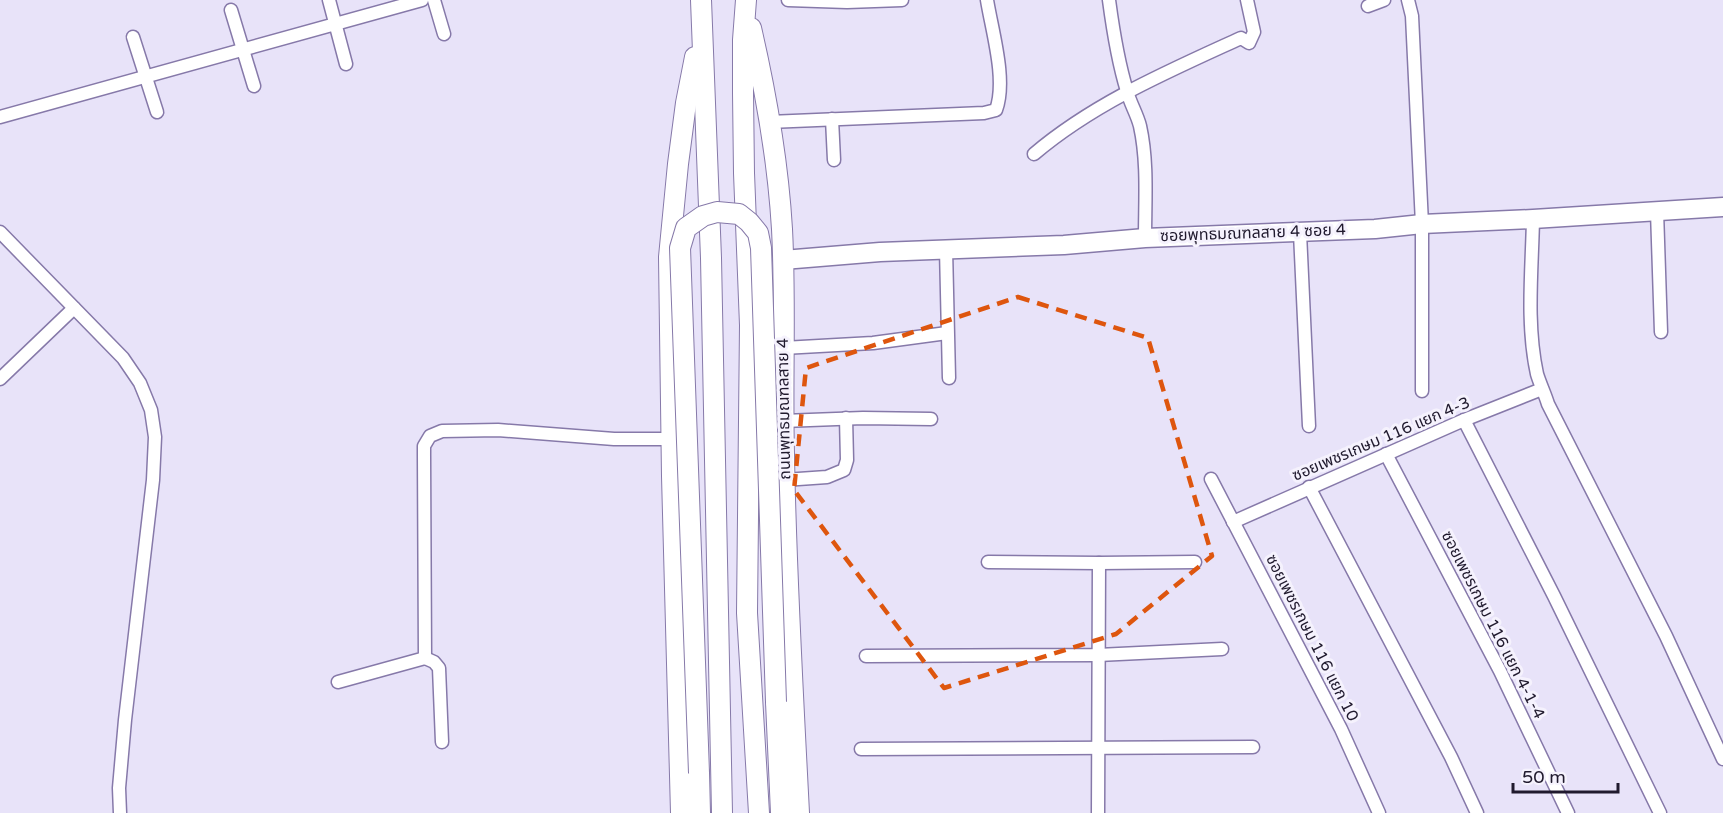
<svg xmlns="http://www.w3.org/2000/svg" width="1723" height="813" font-family="'Varela Round','Noto Sans Thai',sans-serif">
	<style>
		.lines { fill: none; stroke-linecap: round; stroke-linejoin: round }
		.street-casing { stroke: #8679a9; stroke-width: 15 }
		.secondary-casing { stroke: #8679a9; stroke-width: 21 }
		.primary-casing { stroke: #8679a9; stroke-width: 22 }
		.street { stroke: #fff; stroke-width: 12 }
		.secondary { stroke: #fff; stroke-width: 18 }
		.primary { stroke: #fff; stroke-width: 20 }
		.primary-bridge-casing { stroke: #8679a9; stroke-width: 22; stroke-linecap: butt }
		.primary-bridge { stroke: #fff; stroke-width: 20 }
		.marked { fill: none; stroke: #de560e; stroke-width: 4.5; stroke-dasharray: 12 8; stroke-linejoin: round }
		.labels { text-anchor: middle; dominant-baseline: central; stroke-width: 6; stroke-linejoin: round; paint-order: stroke }
		.street-label { font-size: 16px; fill: #201a2e; stroke: #f5f2fd }
	</style>
	<rect width="100%" height="100%" fill="#e8e3f9"/>
	<g class="lines">
		<defs>
			<g id="street">
				<polyline points="329,0 346,64"/>
				<polyline points="434,0 444,34"/>
				<polyline points="788,0 847,2 902,0"/>
				<path d="M1109 0C1113 30 1118 62 1127 91 1130 103 1137 114 1140 126 1148 162 1145 201 1145 238"/>
				<polyline points="1408,0 1412,16 1422,224 1422,391"/>
				<polyline points="1368,6 1384,0"/>
				<polyline points="231,10 254,86"/>
				<polyline points="133,37 157,112"/>
				<polyline points="0,117 422,0"/>
				<polyline points="832,119 834,160"/>
				<path d="M769 122 984 113 996 110C1007 80 992 31 987 0"/>
				<path d="M1034 154C1094 103 1169 71 1241 38L1249 43 1254 32 1247 0"/>
				<polyline points="1657,211 1661,332"/>
				<path d="M1533 219C1532 270 1526 324 1537 374 1540 384 1545 394 1548 404L1666 636 1723 759"/>
				<polyline points="0,232 123,358 140,383 151,410 155,437 153,480 125,720 119,788 120,813"/>
				<polyline points="1300,233 1309,426"/>
				<polyline points="946,249 949,378"/>
				<polyline points="783,348 873,343 947,333"/>
				<polyline points="0,379 74,308"/>
				<polyline points="1464,420 1554,596 1660,813"/>
				<polyline points="783,421 863,418 931,419"/>
				<polyline points="1386,454 1500,671 1568,813"/>
				<polyline points="1211,479 1341,729 1379,813"/>
				<polyline points="784,480 827,477 844,470 847,460 846,418"/>
				<polyline points="1309,487 1451,757 1477,813"/>
				<polyline points="1233,522 1464,420 1542,389"/>
				<polyline points="988,562 1099,563 1195,562"/>
				<polyline points="866,656 1098,655 1222,649"/>
				<polyline points="425,658 434,662 439,668 442,742"/>
				<polyline points="338,682 425,658 424,456 424,446 430,436 442,431 498,430 614,439 672,439"/>
				<polyline points="861,749 1253,747"/>
				<polyline points="1098,813 1099,563"/>
			</g>
			<polyline id="secondary" points="783,260 880,252 1064,245 1145,238 1375,229 1422,224 1533,219 1723,207"/>
			<g id="primary">
				<polyline points="701,0 711,258 722,813"/>
				<polyline points="746,0 743,40 743,93 744,173 750,325 747,613 759,813"/>
				<path d="M751 28C766 93 778 161 782 229 786 304 782 380 784 455 786 575 793 694 799 813"/>
				<polyline points="776,702 781,813"/>
				<polyline points="699,773 700,813"/>
				<polyline points="681,813 672,476 669,257 678,164 686,103 695,57"/>
			</g>
		</defs>
		<use href="#street" class="street-casing"/>
		<use href="#secondary" class="secondary-casing"/>
		<use href="#primary" class="primary-casing"/>
		<use href="#street" class="street"/>
		<use href="#secondary" class="secondary"/>
		<use href="#primary" class="primary"/>
		<defs>
			<polyline id="primary-bridge" points="699,773 680,248 686,228 703,216 717,212 739,214 749,222 758,233 761,248 776,702"/>
		</defs>
		<use href="#primary-bridge" class="primary-bridge-casing"/>
		<use href="#primary-bridge" class="primary-bridge"/>
	</g>
	<path class="marked" d="M1018 297 1148 338 1212 556 1116 634 944 688 794 490 806 368Z"/>
	<g class="labels">
		<g class="street-label">
			<text transform="translate(1253 233) rotate(-2)">ซอยพุทธมณฑลสาย 4 ซอย 4</text>
			<text transform="translate(784 409) rotate(-91)">ถนนพุทธมณฑลสาย 4</text>
			<text transform="translate(1381 439) rotate(-23)">ซอยเพชรเกษม 116 แยก 4-3</text>
			<text transform="translate(1493 625) rotate(63)">ซอยเพชรเกษม 116 แยก 4-1-4</text>
			<text transform="translate(1312 638) rotate(63)">ซอยเพชรเกษม 116 แยก 10</text>
		</g>
	</g>
	<path d="M1513 783v9h105v-9" fill="none" stroke="#201a2e" stroke-width="3"/>
	<text x="1522" y="783" font-size="18" fill="#201a2e" stroke="#f5f2fd" stroke-width="4.5" paint-order="stroke">50 m</text>
</svg>
